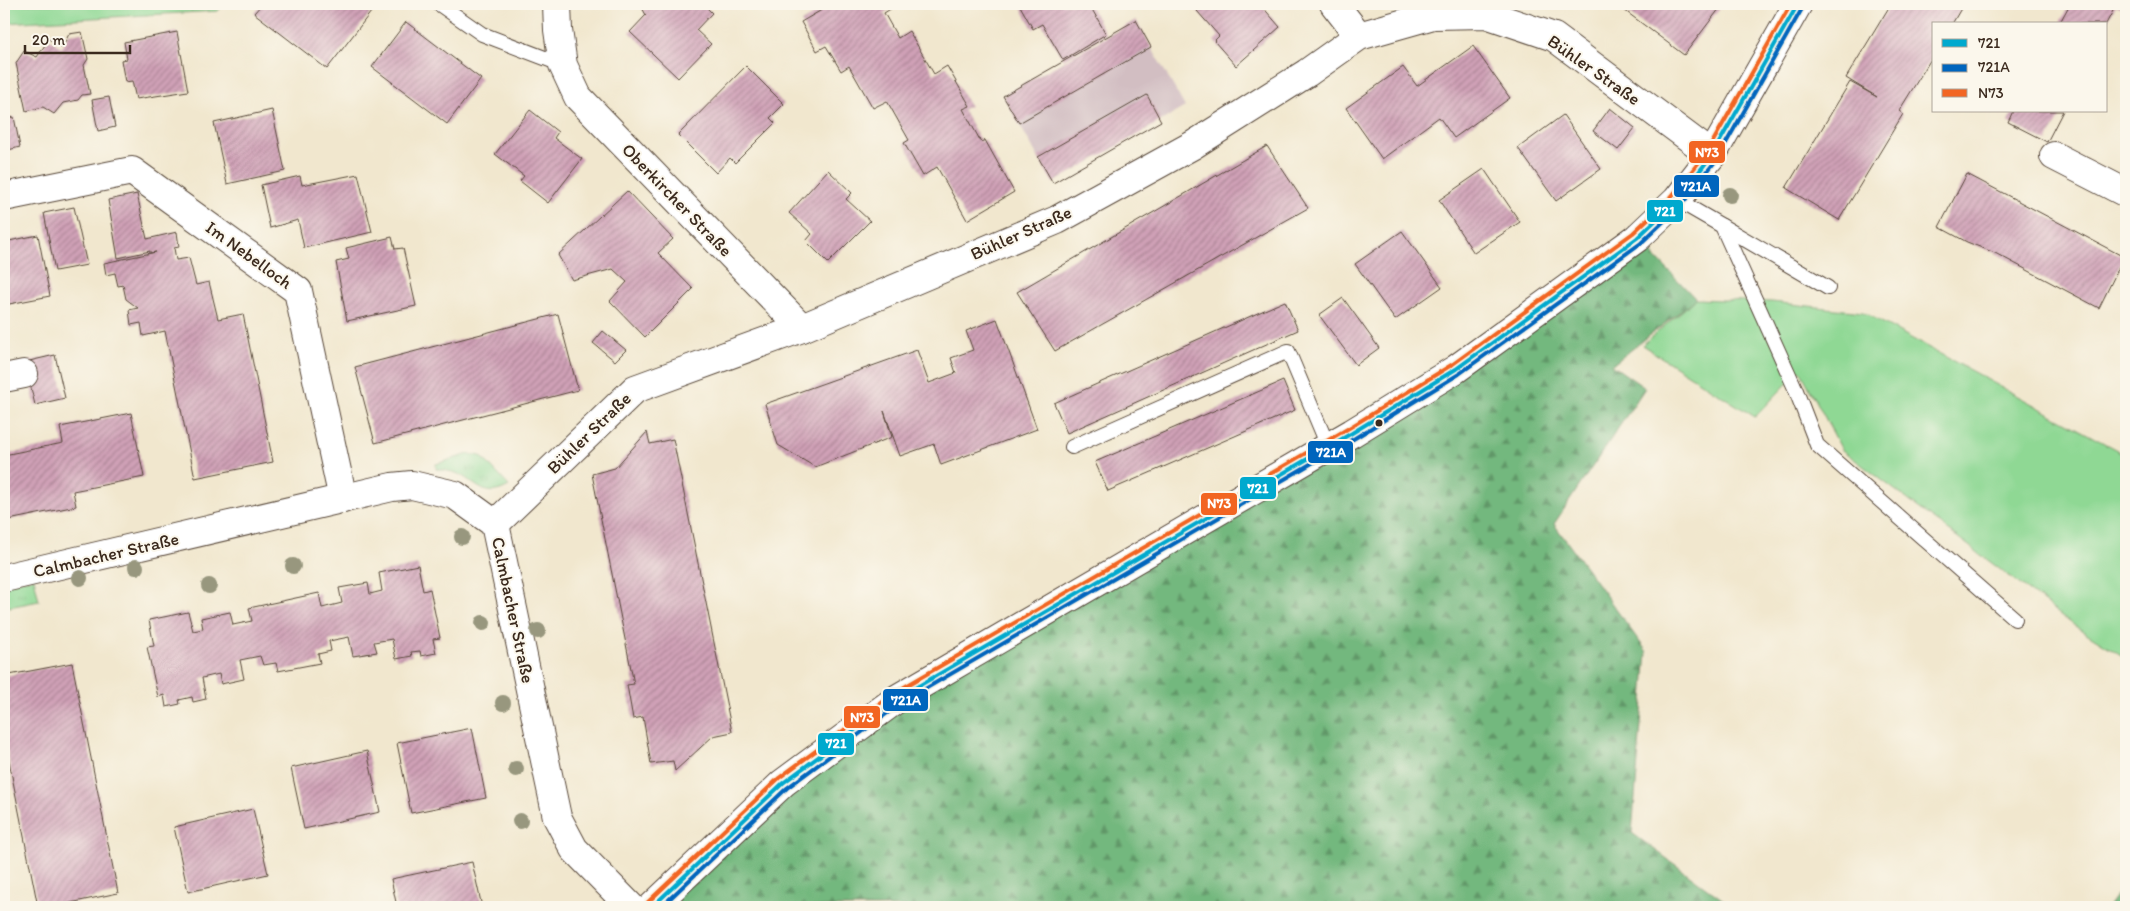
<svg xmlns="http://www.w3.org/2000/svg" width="2130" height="911" font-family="Itim,sans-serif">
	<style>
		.industrial { fill: #d2bec2 }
		.grass { fill: url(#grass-tufts); stroke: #658159 }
		.forest { fill: url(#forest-firs); stroke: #57714e }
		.green { fill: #8fd894; stroke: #658159 }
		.building { fill: url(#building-hatch) }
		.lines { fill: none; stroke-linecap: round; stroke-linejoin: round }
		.service-casing { stroke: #564638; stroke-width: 16 }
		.minor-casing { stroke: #564638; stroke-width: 30 }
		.tertiary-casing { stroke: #564638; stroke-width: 30 }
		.service { stroke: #fff; stroke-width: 14 }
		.minor { stroke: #fff; stroke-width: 28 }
		.tertiary { stroke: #fff; stroke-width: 28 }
		.bus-1-casing { stroke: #fbf7ec; stroke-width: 8 }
		.bus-2-casing { stroke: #fbf7ec; stroke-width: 8 }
		.bus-3-casing { stroke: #fbf7ec; stroke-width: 8 }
		.bus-1 { stroke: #00a9ce; stroke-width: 4 }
		.bus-2 { stroke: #0065bd; stroke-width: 4 }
		.bus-3 { stroke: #f26522; stroke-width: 4 }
		.tree { fill: #98977e }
		.bus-dot { fill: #3b2a1e; stroke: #fbf7ec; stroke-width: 2 }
		.labels { text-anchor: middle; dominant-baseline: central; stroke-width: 4; stroke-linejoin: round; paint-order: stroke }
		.street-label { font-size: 18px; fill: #3b2a1e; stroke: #fbf7ec }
		.line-badge { stroke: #fbf7ec; stroke-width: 2 }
		.badge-label { font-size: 14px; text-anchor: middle; font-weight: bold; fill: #fff }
	</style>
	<defs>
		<pattern id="grass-tufts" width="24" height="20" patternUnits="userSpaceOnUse" patternTransform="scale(1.25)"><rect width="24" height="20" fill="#8fd894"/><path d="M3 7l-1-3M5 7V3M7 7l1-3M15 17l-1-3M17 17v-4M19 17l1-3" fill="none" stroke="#7cba7f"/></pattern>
		<pattern id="forest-firs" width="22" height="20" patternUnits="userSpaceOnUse" patternTransform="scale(1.25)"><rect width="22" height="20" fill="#73b87e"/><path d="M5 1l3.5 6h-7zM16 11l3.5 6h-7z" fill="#609667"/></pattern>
		<pattern id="building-hatch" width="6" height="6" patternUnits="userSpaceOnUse" patternTransform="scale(1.25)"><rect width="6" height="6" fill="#d0a1b7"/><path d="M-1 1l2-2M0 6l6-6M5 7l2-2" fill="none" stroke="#aa8394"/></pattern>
	</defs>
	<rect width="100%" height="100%" fill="#fbf7ec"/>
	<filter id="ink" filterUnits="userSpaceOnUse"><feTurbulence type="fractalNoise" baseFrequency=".02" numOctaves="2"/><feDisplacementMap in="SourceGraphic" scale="10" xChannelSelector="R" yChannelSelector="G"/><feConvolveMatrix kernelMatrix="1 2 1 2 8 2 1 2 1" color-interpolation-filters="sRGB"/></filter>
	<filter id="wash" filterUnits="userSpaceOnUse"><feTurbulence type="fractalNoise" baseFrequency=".0096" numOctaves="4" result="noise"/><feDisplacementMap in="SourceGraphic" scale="20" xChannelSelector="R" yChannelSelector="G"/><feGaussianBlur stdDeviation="1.12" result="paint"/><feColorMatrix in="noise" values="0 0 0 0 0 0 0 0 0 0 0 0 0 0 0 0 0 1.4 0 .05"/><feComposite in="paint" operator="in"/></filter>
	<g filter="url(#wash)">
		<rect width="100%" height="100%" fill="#f1e7ce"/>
		<polygon class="industrial" points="1136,20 1185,107 1053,183 1003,96"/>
		<g class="grass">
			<path d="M469 454 481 456 509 486C483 501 476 481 456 473 450 471 443 470 436 469V464Z"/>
			<polygon points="34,578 39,601 4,608 4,584"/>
		</g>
		<g class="forest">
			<polygon points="1637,238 1696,299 1612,365 1645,388 1554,524 1647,652 1632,833 1733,907 652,907 783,783"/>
			<polygon points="2126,881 2126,907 2108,907"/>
		</g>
		<g class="green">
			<polygon points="11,4 225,4 218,11 4,23 4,17"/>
			<polygon points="1696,299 1772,302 1863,312 2126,455 2126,658 2075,626 1842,450 1800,370 1755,417 1642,345"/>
		</g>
		<g id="blocks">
			<g class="building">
				<polygon points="262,4 360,4 371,12 327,69 254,13"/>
				<polygon points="640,4 703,4 712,13 696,30 711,44 678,78 630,32 646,15"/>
				<polygon points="832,4 889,4 892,8 884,13 898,38 909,31 934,74 947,66 970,106 963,109 981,142 985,140 1014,192 967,220 937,167 923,176 904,143 909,140 887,101 873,108 849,66 841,71 826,46 817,51 801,22"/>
				<polygon points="1019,4 1089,4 1106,34 1063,60 1042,24 1033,29"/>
				<polygon points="1201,4 1260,4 1280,27 1236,66 1214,41 1219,36 1197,11 1203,6"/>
				<polygon points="1616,4 1723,4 1684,55"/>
				<polygon points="1891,4 1963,5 1952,24 1934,24 1934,54 1899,111 1903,114 1839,220 1786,188 1850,82 1877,97 1846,78"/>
				<polygon points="2070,4 2126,4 2126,10 2116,5 2106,24 2059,24"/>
				<polygon points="1136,20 1151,47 1019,123 1003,96"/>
				<polygon points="406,22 481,79 447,124 372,67"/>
				<polygon points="82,32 88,59 84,65 90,94 82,95 78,100 63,103 54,114 43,107 26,111 16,63 24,51 37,57 49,39 62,48 69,34"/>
				<polygon points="177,32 188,91 136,99 132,81 125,82 121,60 127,59 124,42"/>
				<polygon points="1473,46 1510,98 1454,138 1439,117 1382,159 1346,108 1403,67 1417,86"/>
				<polygon points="746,66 784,104 770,118 775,123 735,163 730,158 716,173 678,135"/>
				<polygon points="1147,95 1161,121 1053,183 1038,157"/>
				<polygon points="109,97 115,127 98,131 92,100"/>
				<polygon points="1610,108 1635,128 1618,150 1593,131"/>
				<polygon points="272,110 285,171 227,184 214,123"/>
				<polygon points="530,110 558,132 554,138 582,159 548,203 520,181 524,176 495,154"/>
				<polygon points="2013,111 2063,111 2047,142 2008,122"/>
				<polygon points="1563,115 1601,169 1556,201 1518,148"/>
				<polygon points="14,117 20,147 4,151 4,119"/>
				<polygon points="1267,146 1308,208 1055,351 1017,292"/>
				<polygon points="1484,169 1520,222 1474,253 1439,200"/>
				<polygon points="828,170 852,193 846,199 870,221 828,263 806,241 812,234 789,213"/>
				<polygon points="358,174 372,232 304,248 298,220 270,228 261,185 300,176 302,185"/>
				<polygon points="1967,174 2124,257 2099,308 1995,253 1967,242 1939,227"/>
				<polygon points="627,191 673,239 658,253 693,289 645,337 610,301 627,282 613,269 572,280 558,255"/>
				<polygon points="137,194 147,239 177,232 179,247 174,248 176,260 189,258 196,285 209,282 218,319 243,314 273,462 195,478 165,331 143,336 141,323 131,325 129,310 138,308 126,299 123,285 118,286 115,273 106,275 104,263 156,252 150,253 150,251 118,258 108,200"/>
				<polygon points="74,207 87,265 55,271 44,213"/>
				<polygon points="1402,231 1442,287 1395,320 1355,264"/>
				<polygon points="38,235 50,296 4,305 4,242"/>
				<polygon points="392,237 395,249 403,248 416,306 347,321 336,262 349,259 346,248"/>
				<polygon points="1343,298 1379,348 1356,365 1319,315"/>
				<polygon points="1285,301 1298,330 1067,433 1054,403"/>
				<polygon points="558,314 578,390 375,443 355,367"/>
				<polygon points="997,319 1037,429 941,465 934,444 900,456 884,411 892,437 815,467 778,445 765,404 917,350 929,383 956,373 951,358 973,350 966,331"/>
				<polygon points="603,331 626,350 615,361 593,343"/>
				<polygon points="55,355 65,398 35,405 25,362"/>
				<polygon points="1283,381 1295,410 1108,491 1095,462"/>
				<polygon points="131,413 144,477 73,491 76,506 4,521 4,455 63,443 60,427"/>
				<polygon points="647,432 650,444 673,439 732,732 713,736 675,771 673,761 651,764 643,717 633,719 627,685 634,684 592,474 615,468"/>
				<polygon points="418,565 423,591 430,589 440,638 433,639 436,653 421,656 420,651 411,652 412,656 396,659 392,639 374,642 377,652 353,656 349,637 329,641 331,651 318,654 320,663 278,671 276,663 263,665 260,656 240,660 244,679 221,684 219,674 202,678 206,699 193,702 192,697 179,700 180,704 166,707 164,695 158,697 147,647 154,646 149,620 188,612 193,631 203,629 201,618 230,612 233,625 252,621 249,608 319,593 322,608 342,603 339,588 368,583 370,594 382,591 379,573"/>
				<polygon points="72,663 118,893 51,907 38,907 4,736 4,676"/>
				<polygon points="472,728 486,798 411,813 397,743"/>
				<polygon points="367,751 380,812 304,829 291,768"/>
				<polygon points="253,809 268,874 188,892 174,827"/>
				<polygon points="472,862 482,907 397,907 391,879"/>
			</g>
		</g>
	</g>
	<g filter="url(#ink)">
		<use href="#blocks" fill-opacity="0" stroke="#564638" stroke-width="1"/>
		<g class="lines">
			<defs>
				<g id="service">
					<polyline points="439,4 482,34 563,65"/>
					<polyline points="1677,200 1722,226 1795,388 1817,445 2015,619"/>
					<polyline points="1722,226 1828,288"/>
					<polyline points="1072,447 1288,351 1328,446"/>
				</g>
				<g id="minor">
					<polyline points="557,4 558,30 563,65 578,97 802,328"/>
					<polyline points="1334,4 1359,36"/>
					<polyline points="2054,156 2126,193"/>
					<polyline points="4,197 132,171 298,291 343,499"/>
					<polyline points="4,378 24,374"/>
					<polyline points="495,524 635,389 802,328 1057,220 1193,145 1307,73 1359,36 1433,15 1486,14 1554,37 1712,155"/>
					<polyline points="4,578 392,487 412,485 455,495 495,524 557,817 574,849 631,907"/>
				</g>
				<polyline id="tertiary" points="652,907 783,783 898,698 1352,433 1456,369 1637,238 1677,200 1712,155 1798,4"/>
			</defs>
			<use href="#service" class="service-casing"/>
			<use href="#minor" class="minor-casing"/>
			<use href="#tertiary" class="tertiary-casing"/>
			<use href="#service" class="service"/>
			<use href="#minor" class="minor"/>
			<use href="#tertiary" class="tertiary"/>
			<defs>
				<polyline id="bus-1" points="652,907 783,783 898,698 1352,433 1456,369 1637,238 1677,200 1712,155 1798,4"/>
				<polyline id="bus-2" points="661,907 787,788 901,703 1355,438 1459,374 1641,243 1682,204 1717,159 1803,7"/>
				<polyline id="bus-3" points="648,902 779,778 894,693 1349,428 1453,364 1633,233 1672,196 1707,152 1791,4"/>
			</defs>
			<use href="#bus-1" class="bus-1-casing"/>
			<use href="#bus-2" class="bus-2-casing"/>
			<use href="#bus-3" class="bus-3-casing"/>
			<use href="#bus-1" class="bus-1"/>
			<use href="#bus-2" class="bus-2"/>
			<use href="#bus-3" class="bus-3"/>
		</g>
		<g class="tree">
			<circle cx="1730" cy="195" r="8"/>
			<circle cx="462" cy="537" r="8"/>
			<circle cx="293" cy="566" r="8"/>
			<circle cx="136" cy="567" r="8"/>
			<circle cx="80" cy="578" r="8"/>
			<circle cx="209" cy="586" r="8"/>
			<circle cx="483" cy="623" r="8"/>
			<circle cx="538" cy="631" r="8"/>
			<circle cx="503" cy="703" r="8"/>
			<circle cx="516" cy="769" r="8"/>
			<circle cx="520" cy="821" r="8"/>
		</g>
	</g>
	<circle class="bus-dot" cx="1379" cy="423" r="4.5"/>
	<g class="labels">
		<g class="street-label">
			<text transform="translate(1594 70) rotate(35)">Bühler Straße</text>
			<text transform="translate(677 200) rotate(46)">Oberkircher Straße</text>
			<text transform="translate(1021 233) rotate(-24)">Bühler Straße</text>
			<text transform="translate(249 255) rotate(36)">Im Nebelloch</text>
			<text transform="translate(589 433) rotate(-44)">Bühler Straße</text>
			<text transform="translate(106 555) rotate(-13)">Calmbacher Straße</text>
			<text transform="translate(513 610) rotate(78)">Calmbacher Straße</text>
		</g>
	</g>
	<g class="line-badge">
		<rect x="1688" y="140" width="38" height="24" rx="5" fill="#f26522"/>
		<rect x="1673" y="174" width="47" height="24" rx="5" fill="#0065bd"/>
		<rect x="1646" y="199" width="38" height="24" rx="5" fill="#00a9ce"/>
		<rect x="1307" y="440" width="47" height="24" rx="5" fill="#0065bd"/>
		<rect x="1239" y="476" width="38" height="24" rx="5" fill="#00a9ce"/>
		<rect x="1200" y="492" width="38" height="24" rx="5" fill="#f26522"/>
		<rect x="882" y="688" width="47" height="24" rx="5" fill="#0065bd"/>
		<rect x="843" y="705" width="38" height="24" rx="5" fill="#f26522"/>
		<rect x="817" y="732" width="38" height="24" rx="5" fill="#00a9ce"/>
	</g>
	<g class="badge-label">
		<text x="1707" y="157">N73</text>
		<text x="1696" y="191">721A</text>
		<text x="1665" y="216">721</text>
		<text x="1331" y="457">721A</text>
		<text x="1258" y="493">721</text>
		<text x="1219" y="508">N73</text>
		<text x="906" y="705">721A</text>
		<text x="862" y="722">N73</text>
		<text x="836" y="748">721</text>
	</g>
	<rect width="2130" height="911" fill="none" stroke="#fbf7ec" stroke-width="20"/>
	<rect x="1932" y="22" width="175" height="90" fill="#fbf7ec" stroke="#aea59a"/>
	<rect x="1942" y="39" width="25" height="8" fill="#00a9ce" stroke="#aea59a"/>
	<text x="1978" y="48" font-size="15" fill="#3b2a1e">721</text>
	<rect x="1942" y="64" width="25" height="8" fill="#0065bd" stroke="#aea59a"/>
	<text x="1978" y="72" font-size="15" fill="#3b2a1e">721A</text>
	<rect x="1942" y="89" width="25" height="8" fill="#f26522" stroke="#aea59a"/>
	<text x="1978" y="98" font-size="15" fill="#3b2a1e">N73</text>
	<path d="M25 45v8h105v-8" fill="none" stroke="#3b2a1e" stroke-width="2.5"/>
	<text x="32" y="45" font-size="15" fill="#3b2a1e" stroke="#fbf7ec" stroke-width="4" paint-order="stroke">20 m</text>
</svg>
